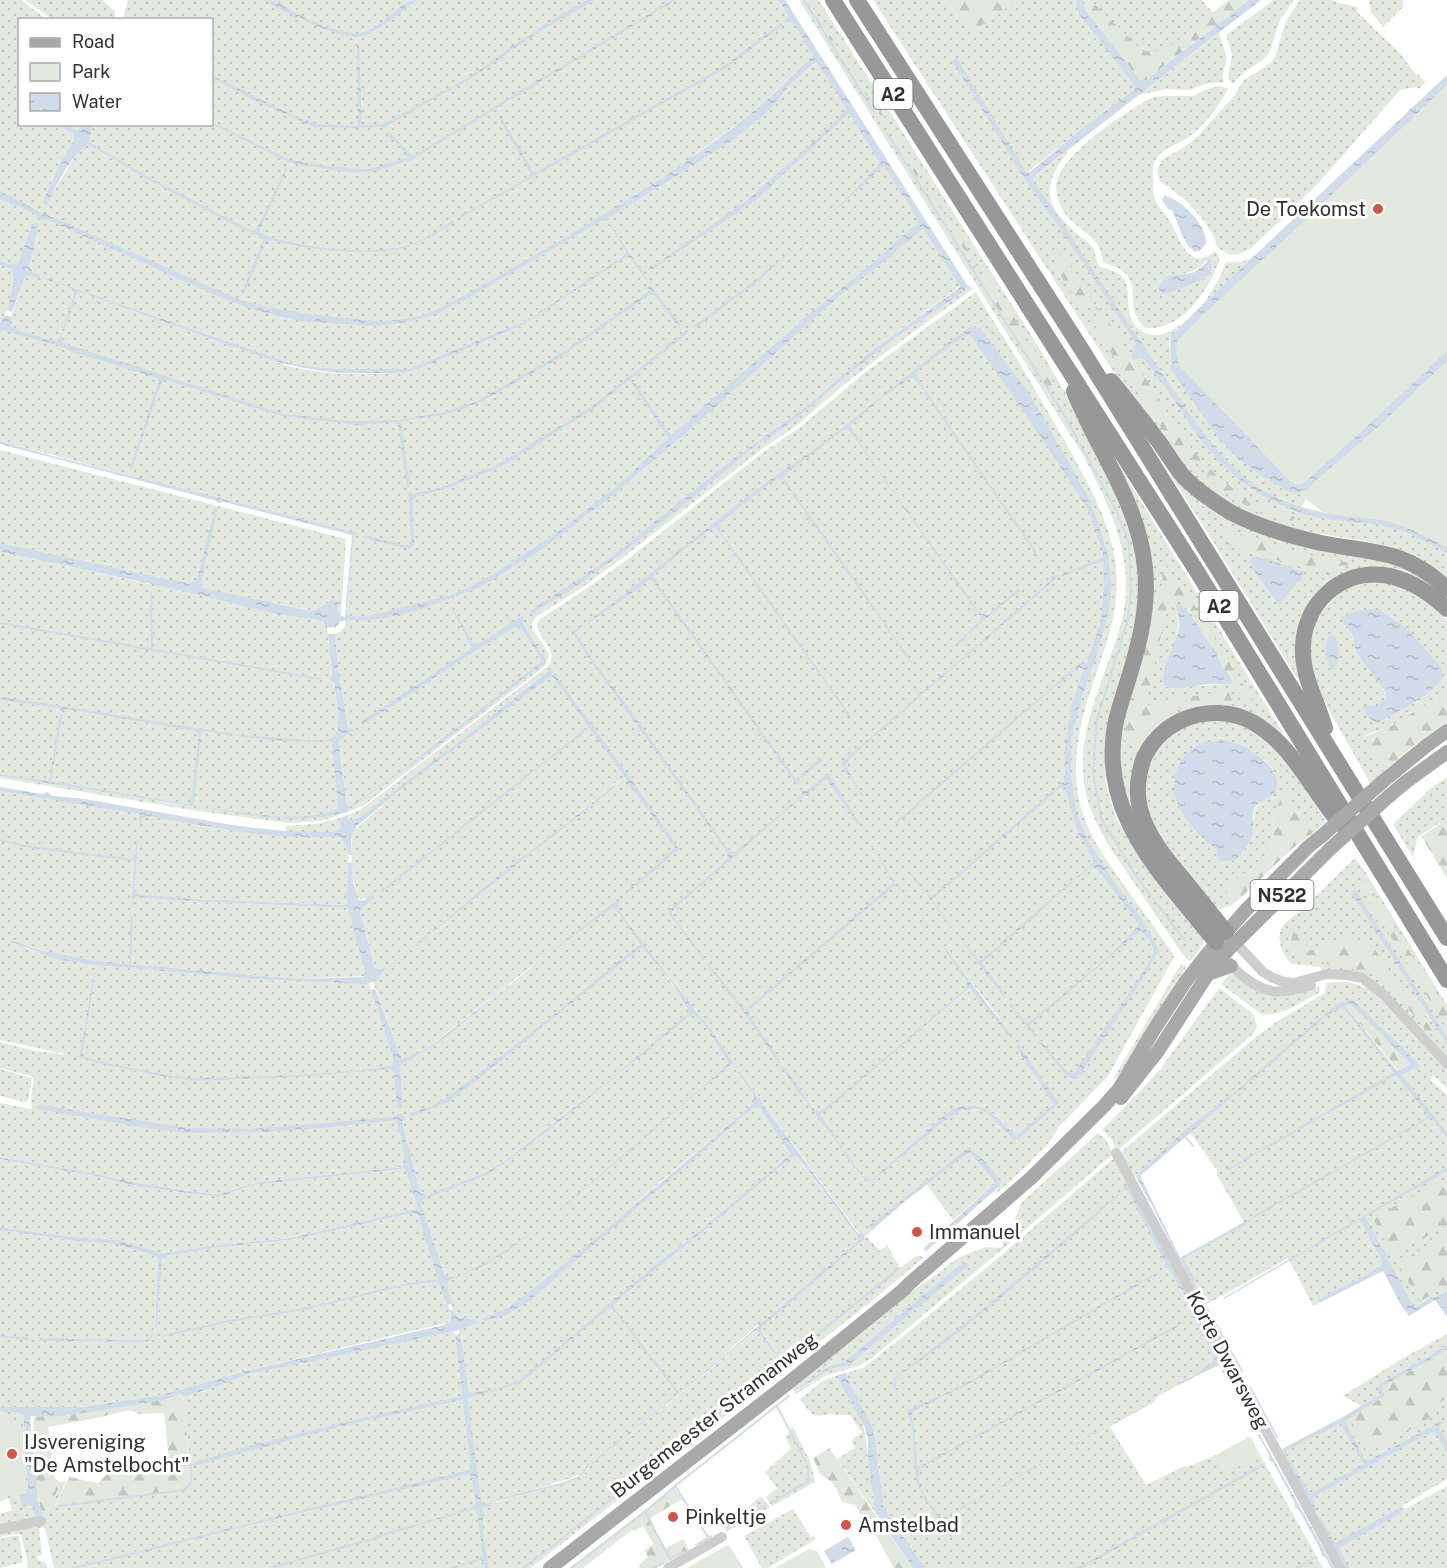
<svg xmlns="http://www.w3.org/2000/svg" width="1447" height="1568" font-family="'Public Sans',sans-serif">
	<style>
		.grass { fill: url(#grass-dots); fill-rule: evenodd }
		.forest { fill: url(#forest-firs) }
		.park { fill: #e3e9de }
		.water { fill: url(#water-ripples); fill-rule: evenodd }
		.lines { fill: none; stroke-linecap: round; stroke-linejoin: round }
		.stream { stroke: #d0dce9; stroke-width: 2 }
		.minor { stroke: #cecece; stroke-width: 10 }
		.major { stroke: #a9a9a9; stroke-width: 14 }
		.highway { stroke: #989898; stroke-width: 16 }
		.major-bridge { stroke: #a9a9a9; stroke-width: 14 }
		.poi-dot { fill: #d0544b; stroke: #fff; stroke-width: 2 }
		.labels { text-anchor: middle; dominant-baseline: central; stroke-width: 6; stroke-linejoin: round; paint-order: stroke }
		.shield { fill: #fff; stroke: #6f6f6f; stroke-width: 1.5 }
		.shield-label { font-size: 18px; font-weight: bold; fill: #313131 }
		.poi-label { font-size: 20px; fill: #313131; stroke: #fff; text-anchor: start }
		.street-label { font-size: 20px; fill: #313131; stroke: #fff }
	</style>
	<defs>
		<pattern id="grass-dots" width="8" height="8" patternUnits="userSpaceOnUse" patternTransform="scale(1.5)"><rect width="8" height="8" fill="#e3e9de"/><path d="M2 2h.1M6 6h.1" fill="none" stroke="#c3c8bf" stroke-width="1.8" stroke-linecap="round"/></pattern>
		<pattern id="forest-firs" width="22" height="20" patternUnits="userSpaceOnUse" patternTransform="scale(1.5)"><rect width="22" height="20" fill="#e3e9de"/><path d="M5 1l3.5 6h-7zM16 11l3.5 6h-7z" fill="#c3c8bf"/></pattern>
		<pattern id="water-ripples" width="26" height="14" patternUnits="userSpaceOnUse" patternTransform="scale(1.5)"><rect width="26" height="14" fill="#d0dce9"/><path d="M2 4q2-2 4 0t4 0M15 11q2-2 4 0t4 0" fill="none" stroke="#b3bdc8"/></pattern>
	</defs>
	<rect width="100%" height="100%" fill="#fff"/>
	<g class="grass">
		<path d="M0 0H21L46 19 20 20V124L82 125 77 137 60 163 42 203 46 204 77 153 90 142 92 125 212 124V20L124 19 125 10 128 0H587L591 3 595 0H671L547 75 674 0H782L816 52 758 108 688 160 634 196 635 202 735 139 770 110 789 86 821 59 923 218 877 259 802 320 671 435 643 397 668 438 620 483 560 530 493 574 460 591 417 607 481 587 543 549 585 516 605 502 699 422 835 300 890 257 923 227 960 286 866 355 812 402 718 470 615 554 530 612 532 614 603 568 758 444 767 440 812 406 854 370 897 337 965 291 967 285 974 288 889 350 845 384 796 426 762 449 625 556 583 587 536 617 532 623V628L549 654 546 665 364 805 348 812 339 745 340 740 354 729H348L339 674 335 634C344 630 347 626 345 617L348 616 347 610 354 535 0 441V332L11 327V317L25 277 31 275 40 276 33 272 29 265 32 225 18 263 9 264 0 261ZM610 224 648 280 646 281 630 258 626 256 523 325 413 371C376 375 338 376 301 369 291 367 280 363 270 360L80 292 77 293 63 330H62L74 294 72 289 45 279 46 278 290 363 315 367 342 369H408L523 322 535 315 624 255 625 251 609 226ZM451 607 473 644 477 645 524 619 523 623 525 626 538 649 545 657 541 659 520 627 515 626 442 670 470 650 471 646Z"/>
		<polygon points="25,0 102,0 115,11 115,19 52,19"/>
		<path d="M799 0H819L1033 338 1077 412 1134 518 1141 598 1105 756V781L1116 819 1130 840 1204 938 1203 944 1190 962 1181 952C1165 928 1148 904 1132 880 1112 850 1089 820 1084 783 1079 746 1090 712 1103 677 1111 653 1122 628 1125 603 1131 550 1108 503 1084 457Z"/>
		<path d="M873 0H945L969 31H975L1016 0H1202L1213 13 1145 72 1136 88 1081 129 1028 172 1027 182 1069 150C1043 185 1042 202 1075 232 1080 237 1089 242 1093 248 1096 254 1096 260 1099 266 1107 270 1119 271 1124 279 1130 289 1127 300 1129 311 1131 327 1147 339 1163 334 1170 332 1177 327 1184 323L1174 333 1169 342 1172 369 1219 438 1241 461 1274 483 1289 492 1309 489 1301 510 1384 524 1447 549V582L1394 549 1370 542 1305 531 1258 520 1239 511 1202 484 1180 462 1145 418 1106 360Z"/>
		<polygon points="1274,0 1294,0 1280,20 1270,51 1265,58 1241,75 1233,84 1228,78 1232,54 1226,35"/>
		<polygon points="1300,0 1331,0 1339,3 1358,7 1357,12 1400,53 1416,75 1418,74 1425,82 1419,89 1415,87 1400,90 1322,179 1282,219 1251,248 1240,254 1230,255 1218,248 1213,235 1205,222 1186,200 1160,181 1157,170 1162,160 1189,144 1200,134 1234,96 1243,81 1272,62 1276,54 1285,23"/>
		<polygon points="1369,0 1403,0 1403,7 1383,27 1371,12"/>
		<polygon points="1219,33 1227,57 1222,77 1224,82 1204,84 1190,90 1166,89 1139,95"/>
		<path d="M1220 86 1228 89C1219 105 1208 121 1194 133 1182 144 1160 147 1154 163 1152 169 1153 176 1153 182 1153 186 1153 191 1154 196 1156 206 1166 214 1171 223 1180 240 1190 273 1215 251L1220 259C1209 289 1183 331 1146 328 1117 303 1154 276 1103 263 1102 258 1101 253 1100 249 1094 235 1077 228 1067 216 1061 208 1056 197 1056 186 1059 155 1120 117 1145 101L1154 97 1166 96H1193L1207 89ZM1207 260 1212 268C1204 282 1198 282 1183 287L1172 275C1187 274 1197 272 1207 260Z"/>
		<path d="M1253 258 1204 303 1220 277 1226 262C1236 263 1244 262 1253 258Z"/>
		<polygon points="0,265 11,269 14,279 7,310 0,322"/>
		<path d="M976 292C989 315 1003 336 1017 359 1034 387 1050 416 1067 445 1088 484 1111 522 1116 567 1121 610 1105 646 1092 686 1079 724 1069 771 1082 811 1091 840 1109 864 1127 889 1142 910 1157 931 1172 952L1174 957 1108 1076 1059 1127 1047 1145 1018 1174 995 1195 1000 1186 1001 1182 973 1155 995 1183 953 1220 927 1185 905 1201 866 1236 880 1251 887 1245 900 1268 917 1256H921L923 1258 873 1300 531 1568H489L483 1530V1508L501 1501 567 1483 581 1477 591 1465 710 1370 755 1331H758L779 1360H782L761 1330 762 1327 863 1241 866 1236 863 1233 858 1232 739 1071 737 1073 754 1096V1103L621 1215 753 1108H760L792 1154 692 1237 662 1259 623 1294 624 1295 693 1240 792 1157 796 1156 857 1236 858 1241 760 1325H757L709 1368 590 1464 580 1474 571 1478 480 1506 484 1568H78L311 1511 318 1509 317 1507 69 1568H54L45 1528H39L42 1554 37 1557 38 1560 46 1563 47 1568H27L28 1562 21 1535 15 1534 0 1537V1514L12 1510 9 1498 0 1502V1411L12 1412 24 1415V1442L28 1487 25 1493 20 1495C26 1502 34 1508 37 1517L47 1514 61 1482 66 1481 55 1506 192 1480 183 1396 186 1397 250 1374 452 1330 455 1335 462 1394C462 1381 464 1367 463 1354 462 1346 458 1338 459 1330L476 1323 474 1319 458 1317 453 1310 447 1285 449 1281 456 1277 455 1276 448 1277 444 1273 421 1202 425 1194 420 1193 402 1121 396 1117C397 1132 408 1152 402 1167L258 1182 219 1194H211L136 1183 87 1172 0 1157V1103L31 1109 32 1108 31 1098 34 1077 0 1068V1042L35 1051 69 1055 0 1040V791L50 799 52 796 84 799 142 811 271 831 286 832V826L315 824 340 818 344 842 349 855 346 896 347 903 344 905 195 899 138 894 135 893 138 841H137L134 857 132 861 134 864 131 907H132L134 898 139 897 182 901 349 908 365 972 364 976 301 979 104 962 42 951 12 940 30 950 94 965 266 980 305 982 369 983 393 1058 392 1066H400L440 1042 560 944 435 1042 422 1051 402 1059 373 982 376 981 385 970 584 812 620 782 619 780 563 826 500 874 431 932 387 967 377 969 374 966 360 910 372 895 358 902C352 879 350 855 353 831L398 792 550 676 554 678 589 722 549 670 453 746 360 817 351 820 348 819V815L360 810 548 666C560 650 538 640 537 624L540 619 586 589 628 559 762 453 799 428 868 370ZM859 442 981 614H987L997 607 980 622 981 618ZM665 971 713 1032 734 1064 730 1065 707 1084 730 1063 704 1024 693 1014 612 1079 491 1173 431 1197V1194L484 1173 504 1160 614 1076 691 1012 665 974ZM965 974 1003 1022 971 988 841 1096 965 989 967 983ZM1055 1104 1015 1140 992 1116 980 1109 961 1110 942 1123 873 1181H864L845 1152 865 1178 872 1179 949 1111C959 1107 963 1107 974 1108 997 1112 1000 1117 1014 1135L1018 1134Z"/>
		<path d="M1133 416 1209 503 1404 563 1447 596V600L1371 571 1308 612 1313 704 1214 543ZM1253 556 1304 572 1279 606 1250 563Z"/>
		<path d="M1094 425 1292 748 1251 714 1159 727 1137 813 1127 807 1116 752 1150 573ZM1175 604 1215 653 1232 684C1223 684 1168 689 1165 686 1163 684 1163 680 1163 677 1171 653 1184 629 1175 604Z"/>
		<polygon points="0,450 346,539 341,615 339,615 338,602 327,603 312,611 272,602 273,613 318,620 327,625 332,676 330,679 334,683 339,718 339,730 333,741 338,809 340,814 337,816 321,821 288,823 191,810 0,778 0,776 191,806 188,804 0,774 0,552 150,584 150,576 72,559 0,550"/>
		<path d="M1377 580 1400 585 1433 604 1447 621V691L1391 726 1364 736 1384 771 1370 783 1319 692 1309 656 1315 620 1341 590ZM1350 631 1414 702 1378 723 1373 722 1363 706H1377L1385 699 1386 695 1377 678 1357 653 1356 644Z"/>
		<path d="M1225 716 1270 739 1313 800 1326 822 1313 833 1298 815 1286 789 1273 814 1274 831 1267 854 1226 890 1235 903 1231 906 1220 909 1214 906 1171 857 1147 817 1141 783 1163 737 1180 725ZM1226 741C1243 745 1272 758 1276 777 1277 782 1276 788 1275 792L1272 796 1260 801 1255 808 1250 843 1236 860 1218 862 1216 849Z"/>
		<polygon points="1447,777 1447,820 1438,824 1418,837 1413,857 1393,824 1430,789"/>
		<path d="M1355 858 1364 870 1447 1005V1059L1381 987 1322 971 1320 967 1292 964C1284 957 1276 942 1281 930 1285 920 1300 912 1308 904 1324 889 1339 873 1355 858Z"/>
		<polygon points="1181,964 1187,966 1121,1073 1112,1081"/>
		<path d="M1230 974 1296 995 1319 986 1320 992C1302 1001 1282 1018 1261 1014L1221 984Z"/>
		<path d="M1335 982H1349L1372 990 1447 1068V1087L1434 1076 1430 1080 1447 1095V1292L1414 1307 1380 1267 1318 1300 1319 1303 1313 1306 1288 1258 1204 1306 1179 1259 1244 1222 1217 1175V1170L1189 1131 1134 1177 1120 1153 1257 1036 1276 1022 1325 993 1326 983ZM1346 1006 1409 1062 1397 1070Z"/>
		<polygon points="1219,988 1254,1015 1257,1026 1254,1033 1119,1149 1116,1149 1111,1139 1102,1130 1145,1086 1161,1068"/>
		<polygon points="0,1069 32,1078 28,1101 25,1102 0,1096"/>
		<polygon points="1098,1133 1106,1140 1113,1154 1020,1234 1015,1227 1014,1221 1021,1203"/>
		<polygon points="1114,1158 1221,1359 1180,1382 1180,1384 1157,1397 1154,1401 1016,1478 1110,1427 1146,1485 1183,1467 1192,1465 1216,1455 1227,1473 1260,1455 1323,1568 925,1568 884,1508 874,1430 847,1378 846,1373 863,1368 905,1335 1003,1254"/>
		<polygon points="0,1159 89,1175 140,1187 219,1197 254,1185 403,1169 405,1170 417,1206 416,1209 290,1238 219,1245 161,1253 120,1240 72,1237 0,1227"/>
		<polygon points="413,1213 419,1216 423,1233 451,1314 450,1322 245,1371 161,1395 82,1407 0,1407 0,1230 77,1241 116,1244 156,1256 158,1259 155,1326 155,1330 146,1340 39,1338 38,1341 146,1342 155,1332 157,1326 162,1259 166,1256 215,1248 298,1239"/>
		<path d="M1015 1232 1018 1236 872 1358 858 1366 825 1376 796 1394 793 1389 794 1386 909 1293 933 1277 952 1262 962 1256 986 1247 1000 1248 1003 1245 1002 1243ZM966 1261 968 1265 849 1365 831 1369 799 1390H797L830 1366 844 1362 917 1300Z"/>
		<polygon points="1447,1334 1447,1345 1376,1386 1381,1395 1362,1406 1343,1396 1403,1358"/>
		<polygon points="1447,1357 1447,1479 1402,1506 1405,1509 1447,1486 1447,1568 1344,1568 1281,1450 1340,1423 1362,1456 1345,1421"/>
		<path d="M838 1375 839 1381 861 1420 865 1432 868 1460 875 1512 837 1459 855 1448 851 1440 862 1433 850 1415H834L832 1414C810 1418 813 1416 800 1399L823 1381Z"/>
		<polygon points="792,1426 810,1461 815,1480 815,1482 772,1506 766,1497 777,1488 765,1472 791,1449 785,1436 789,1434"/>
		<polygon points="761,1496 770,1507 726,1532 724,1527"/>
		<polygon points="793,1509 811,1537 814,1536 816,1539 768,1568 762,1568 744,1536"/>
		<polygon points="13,1536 19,1536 23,1562 0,1568 0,1539"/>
	</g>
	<g class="forest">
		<polygon points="804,0 808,0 851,68 880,110 921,179 980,268 976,272 975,266 919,181 878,112"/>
		<polygon points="945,0 1016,0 975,31 969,31"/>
		<polygon points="1085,0 1090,0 1143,51 1166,50 1229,0 1249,0 1146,80 1140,80 1085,10"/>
		<polygon points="1052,248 1069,263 1091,299 1080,306 1059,273"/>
		<polygon points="988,274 1058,389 1044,384 980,281"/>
		<polygon points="1095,306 1104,314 1191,448 1220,479 1255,503 1295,517 1292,523 1257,512 1237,500 1218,488 1194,460 1175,448 1095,329 1100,315"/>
		<path d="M1220 525C1262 546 1307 555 1353 563L1328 575 1231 546 1220 534Z"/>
		<polygon points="1161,561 1181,583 1252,699 1245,705 1182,597 1168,601 1146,706 1160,701 1228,691 1234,704 1180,707 1133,748 1123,739 1156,597 1163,582"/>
		<polygon points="1447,691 1447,722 1417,743 1384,771 1364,737 1391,726"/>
		<polygon points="1286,789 1298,815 1313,833 1293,848 1235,903 1226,890 1267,853 1274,831 1273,814"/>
		<path d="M1447 820V878L1421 836C1431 831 1437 824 1447 820Z"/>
		<polygon points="1365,879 1406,946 1447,1008 1447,1029 1360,886"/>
		<polygon points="1292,926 1310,951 1347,936 1373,947 1437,1033 1427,1031 1390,987 1366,970 1339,968 1322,962 1298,961 1291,954"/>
		<polygon points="1350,1005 1409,1062 1398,1070 1346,1006"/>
		<polygon points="1447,1178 1447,1225 1393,1256 1373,1218"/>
		<polygon points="1447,1235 1447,1287 1420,1301 1397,1263"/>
		<polygon points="1447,1350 1447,1398 1436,1405 1437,1414 1367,1453 1350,1417 1385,1396 1382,1387"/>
		<path d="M179 1394 183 1396 192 1480 190 1486 184 1490 55 1507 69 1477 98 1483 108 1473 128 1475 170 1472 164 1413 139 1414 130 1410 92 1419 48 1427 55 1479 61 1482 47 1514 43 1516C33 1485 32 1449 34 1417 67 1415 100 1410 133 1405 149 1402 164 1401 179 1394Z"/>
		<polygon points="829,1448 913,1568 894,1568 873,1530 870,1531 855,1505 842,1502 837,1490 832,1482 820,1474 813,1458"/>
		<polygon points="674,1487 682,1499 650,1518 664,1549 683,1539 689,1550 657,1568 639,1568 640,1564 648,1557 644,1550 654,1544 643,1526 634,1531 632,1530 583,1568 570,1568"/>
	</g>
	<g class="park">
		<polygon points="1447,81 1447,549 1412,532 1373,521 1325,514 1289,486 1171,357 1175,335"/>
		<polygon points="0,1417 21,1421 25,1487 19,1493 0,1495"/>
		<polygon points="1250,1436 1260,1455 1227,1473 1216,1455"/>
		<polygon points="729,1545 743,1568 687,1568 726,1546"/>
		<polygon points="809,1549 817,1551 826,1568 775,1568"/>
	</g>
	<g class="water">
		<path d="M264 0C278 0 281 5 293 12 307 19 342 35 358 33 382 31 397 0 417 0 399 13 380 32 358 37 344 40 277 10 264 0Z"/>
		<polygon points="586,0 595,0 537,33 469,80 419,107 384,128 382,127 349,128 315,127 255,101 212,78 212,75 294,116 318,124 358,126 357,44 359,45 362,126 383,124 468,78 537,29"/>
		<polygon points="671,0 676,0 411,160 380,170 366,172 344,172 309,166 288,162 212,124 212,122 290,160 334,167 361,169 371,169 409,157 387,133 389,132 413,156"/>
		<path d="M778 0H785L967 285 965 291 897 337 854 370 812 406 767 440 758 444C685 503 613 567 532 614L529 612 615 554 718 470 812 402 866 355 960 287 923 228 890 257 835 300 699 422 605 502 585 516 543 549 481 587 419 610 381 619 340 621 336 628 327 627 323 622 318 620 272 613 166 587 0 552V543L190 584 197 579 215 508 218 507 201 583 203 588 312 611 327 603 332 599 338 602 339 615 345 617 352 535 224 502 218 503 214 500 0 444V441L53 456 357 533V535H354L347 610 348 616 364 617 378 614 443 597 460 591 493 574 560 530 620 483 668 438 632 383 634 382 671 435 802 320 877 259 918 222 912 210 884 166 756 283 695 329 693 326C714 311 735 295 756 279 800 245 843 204 880 163L849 113 755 201 651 270 650 268 746 201 816 140 845 111 846 107 817 63H815L789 86 770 110 735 139 635 202 609 217V219L606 221H601L465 300 432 316 409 322 374 326 300 321 251 309 217 296 48 220 40 219 35 214 0 199V191L36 210 240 300C274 310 309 314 344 318 356 319 369 321 381 321 402 321 424 316 443 307 551 246 660 187 756 109 776 93 794 73 813 55L792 21 786 22 784 20 789 16Z"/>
		<path d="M1076 0H1083L1085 10 1140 80H1146L1249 0H1261L1037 174 1033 178 1032 180 1050 204C1085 257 1119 311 1156 364 1189 411 1223 473 1277 498 1298 507 1321 513 1343 516 1360 518 1377 518 1393 523 1412 528 1429 539 1447 547V553C1427 542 1407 531 1384 526 1360 521 1335 522 1311 516 1269 504 1230 478 1203 443 1183 416 1167 386 1145 360L1141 358 1133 360 1131 357 1135 349 1136 343 1055 221 1027 183 952 61 956 58 960 63 1026 172H1030L1081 129 1136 88 1121 68 1079 14 1077 8Z"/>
		<polygon points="781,23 783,25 726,68 459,219 458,217 529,177 531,174 499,118 502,118 533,171 536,172 724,66"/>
		<polygon points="1447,75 1447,85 1314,212 1206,312 1177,341 1176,352 1179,365 1291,482 1299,485 1304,483 1362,431 1447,351 1447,361 1378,427 1314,482 1309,489 1299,493 1289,492 1262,476 1241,461 1219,439 1177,378 1171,368 1170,339 1174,333 1204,303"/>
		<path d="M92 125 90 142 139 172 250 230H256L286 168 288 167 260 229V233C296 248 376 257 412 244 426 239 441 229 453 220L454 223C441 231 428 239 413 245 376 259 310 250 272 240L266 242 244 294 242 293 263 240V238L236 226 145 178 88 144C69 158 57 184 47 205L42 203 60 163 74 141V134L57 125C69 124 70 129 78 130L81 128 82 125Z"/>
		<path d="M1164 196C1180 197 1209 228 1206 244L1199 251 1195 252C1182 243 1179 224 1172 210L1168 209 1162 200Z"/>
		<polygon points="37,223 39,224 29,265 33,272 40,276 39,279 31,275 25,277 12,312 7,310 14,279 11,269 0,265 0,261 9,264 18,263 32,225"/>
		<path d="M610 224 648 280 646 281 630 258 626 257 523 325 418 369C408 373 397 373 386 373 344 375 310 371 270 360L80 292 77 293 64 331 62 330 74 294 72 289 45 279 46 278 290 363 315 367 342 369H408L523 322 535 315 624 255 625 251 609 225Z"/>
		<path d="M1209 260C1223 279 1181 287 1168 293L1164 294 1159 290C1162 268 1180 278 1194 272 1200 269 1204 264 1209 260Z"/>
		<polygon points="650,285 681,325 679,327 654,295 649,295 558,359 492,396 463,409 442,415 402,421 401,423 410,487 407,488 398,424 394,422 356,425 282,416 165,380 161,383 132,469 130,467 159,381 157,378 73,352 58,345 18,335 4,330 0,332 0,322 4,315 11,317 12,327 22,332 57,341 61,335 63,343 284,414 347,421 399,420 446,412 477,401 563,352 639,298 649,291 648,287"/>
		<path d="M970 327 980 328 1031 396 1085 491 1098 522 1108 555 1112 585 1108 616 1095 660 1083 694 1071 739V777L1076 811 1088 841 1121 892 1142 919 1159 950 1144 977 1077 1079H1071L1066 1075 1038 1041 1040 1040 1068 1073H1074L1141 975 1154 952 1151 943 1141 930 1030 1025 1036 1035 1035 1036 1010 1005V1003L1027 1024 1107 958 1138 926V923L1095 866 1090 867 982 963 1006 997 1005 999 958 936 980 961 1093 863V859L1078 833 1065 788H1060L932 900 955 931H954L910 873H911L927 894 932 897 1065 780V746L1072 704 1084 669 1077 668 1021 716 1024 711 1080 663H1087L1101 621 1104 587 1103 561 1057 578 864 745 845 765 863 795 862 796 841 763 1032 597 1051 580V576L1061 575 1102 558 1103 552 1087 508 1044 442 970 334 951 345 916 372 921 386 912 377 884 396 850 425 859 442 981 614H988L1018 589 1020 591 984 620 956 646 955 644 980 622 981 618 860 445 848 429 843 430 783 476 793 493 780 479 777 478 719 524 722 535 714 527 691 544 653 576 666 596 796 779 821 757 823 760 798 781 799 784 797 785 652 580H648L640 588 588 623V621C652 575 711 522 775 476 796 461 818 448 838 431 882 397 924 360 970 327Z"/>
		<polygon points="687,330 689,332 593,409 508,463 457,485 413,498 414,545 408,549 362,537 363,535 408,546 411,544 408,493 411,491 412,494 439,488 472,475 494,466 517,453 592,406"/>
		<polygon points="1256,556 1305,572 1279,606 1249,563 1251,557"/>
		<path d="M1176 602C1192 609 1218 661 1230 677L1232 684C1224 684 1217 684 1209 684 1199 685 1175 691 1167 687 1154 681 1177 642 1178 631 1180 621 1178 613 1175 603Z"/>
		<path d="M452 607 473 643 477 645 522 616 524 619 523 623 525 626 538 649 545 657 546 662 435 748 376 790 348 809V812L323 817 295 819 263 817 0 776V774L49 781 60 715H62L51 781 188 804 191 801 199 734 196 731 67 709 60 711 59 708 0 700V697L62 706 240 735 322 741C327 740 332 739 335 735 343 727 335 694 334 683L330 679 332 675 328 634H335L339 674 348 728 355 729 340 740 339 745 347 806H351L401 771 541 662V659L520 627H515L477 650 364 724 362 721 469 650 471 646 451 608ZM203 731C246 737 289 744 332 741L338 809C303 822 267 816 231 811 219 809 206 809 194 805L201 734Z"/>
		<path d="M1363 609H1373L1381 611 1404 626 1441 667 1443 678C1431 695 1397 712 1378 723 1370 722 1366 713 1362 706H1377L1385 699 1386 694C1379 679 1367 670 1359 656 1354 650 1355 641 1352 634 1349 628 1344 625 1341 619V617Z"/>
		<polygon points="581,624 583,627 577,630 576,633 594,662 626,704 729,851 735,852 801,796 803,790 806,791 827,774 829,774 860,824 858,824 826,779 800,799 675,908 672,912 672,914 705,960 704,960 669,914 671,908 717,869 728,858 727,852 586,654 573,633"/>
		<path d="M1332 635 1335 637C1341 648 1340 662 1332 671 1325 659 1323 648 1329 636Z"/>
		<path d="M551 669 630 777 679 849 627 894 625 893 675 848 554 678 551 676 398 792 358 825C350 834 351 843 352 855H349L344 842 339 837H287L235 831 147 816 142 818 139 831V814L0 791V787L42 794 47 792 52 796 84 799 238 826 294 832H334L340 830 341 825 340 818 348 815V819L351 820 360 817 453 746Z"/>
		<path d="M1226 741C1231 742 1235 743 1240 745 1255 750 1286 773 1275 792 1270 801 1259 798 1254 809 1251 818 1255 828 1252 837 1250 846 1241 853 1236 860L1218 862 1216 849C1202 839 1190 826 1181 811 1166 784 1176 750 1207 742 1213 741 1220 741 1226 741Z"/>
		<polygon points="620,780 613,788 584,812 385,970 376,981 365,984 266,980 94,965 56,959 11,942 12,940 42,951 104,962 301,979 364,977 365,972 348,908 182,901 139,897 134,898 132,908 131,907 134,864 132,859 134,857 137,840 138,840 135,892 138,894 195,899 344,905 347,903 346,896 348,863 352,862 353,882 358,901 362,901 373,894 374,897 360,910 374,966 377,969 387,967 431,932 500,874 563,826"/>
		<polygon points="863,831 896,884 940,941 900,890 896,886 893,887 749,1010 749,1015 781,1062 779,1064 747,1017 707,964 709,964 744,1009 749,1007 892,884 893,882"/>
		<polygon points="1355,889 1447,1037 1447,1044 1351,892"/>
		<path d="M618 899 620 901 617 908 651 954 713 1032 734 1064 730 1065 561 1209 509 1250 485 1265 462 1275 461 1274C516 1252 567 1203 612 1164 651 1131 691 1098 729 1063L704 1024 693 1014 549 1130 503 1164 487 1175 431 1197 430 1194 484 1173 505 1160 614 1076 690 1012 670 980 643 948H640L451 1101 411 1117 410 1113 432 1106 449 1096 526 1037 640 944 616 909 612 908 536 963 440 1042 400 1066 402 1108H397L394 1072 390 1069 309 1076 195 1081 167 1077 97 1063 83 1058 74 1057V1056H80L81 1049 94 971 95 972 83 1052 84 1057 115 1065 179 1077 197 1078 276 1076 328 1073 382 1068 392 1066 393 1058 371 990 375 989 402 1059 422 1051 436 1042Z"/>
		<polygon points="944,948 945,948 1013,1038 1011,1039 970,988 820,1115 842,1147 841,1148 797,1090 782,1068 784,1067 815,1111 821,1111 846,1091 965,989 967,982"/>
		<path d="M1352 999C1374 1022 1399 1042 1420 1066L1418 1070 1414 1068 1402 1075 1447 1133V1138L1432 1119 1430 1118 1410 1129 1413 1126 1427 1117V1114L1396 1075 1228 1170 1227 1169 1393 1073V1071L1343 1007 1329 1014 1140 1176 1152 1200 1149 1202 1136 1176 1184 1131 1238 1089 1326 1013 1339 1003ZM1350 1003 1411 1064 1398 1071 1395 1070 1345 1006Z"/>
		<path d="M1019 1045 1059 1103 1020 1138 1014 1140 991 1116 980 1109 961 1110 942 1123 873 1181H865L843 1153 845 1151 865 1178 872 1179 949 1111C979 1098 996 1112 1014 1135L1018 1134 1054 1104 1016 1047Z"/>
		<path d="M739 1071 857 1232 865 1234 864 1240 762 1327 761 1331 783 1362 779 1360 758 1331H755L710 1369 591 1465 590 1464 709 1368 858 1241 857 1236 803 1164 796 1156 792 1157 693 1240 624 1295 613 1305 614 1309 609 1308 528 1377 518 1384 468 1398 481 1501 486 1504 498 1500 490 1506 483 1508V1530L489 1568H484L483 1561 477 1559 483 1555 477 1513 474 1509 379 1537 375 1536 472 1508 476 1503 471 1475 469 1474 318 1509 108 1561 78 1568H69L311 1508 470 1470 471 1468 463 1400H460L342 1426 194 1466 196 1462 244 1447 362 1418 458 1397 462 1394 455 1335 459 1334 462 1345 469 1393C492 1390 518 1386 534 1368L662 1259 692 1237 791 1154 760 1108H753L529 1301 506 1315 484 1321 483 1318 510 1307 587 1246 754 1103V1096L737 1072Z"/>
		<path d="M41 1105 188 1128 251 1129 395 1117 398 1113 402 1114 405 1117 402 1121 420 1193 425 1194 426 1198 421 1202 444 1273 448 1277 456 1276V1277L449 1281 447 1286 452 1303 447 1306 423 1233 419 1216 413 1213 298 1239 215 1248 166 1256 162 1259 157 1326 151 1339 147 1342 38 1341 39 1338 146 1340 155 1330 158 1259 156 1256 116 1244 77 1241 0 1230V1227L72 1237 120 1240 161 1253 219 1245 290 1238 416 1209 417 1206 405 1170 403 1169 254 1185 219 1197 140 1187 89 1175 0 1159V1157L87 1172 136 1183 211 1194H219L258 1182 402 1167C407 1154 399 1133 396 1120L321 1128 262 1132 185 1133 134 1126 38 1109V1106Z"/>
		<path d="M968 1148C982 1156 992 1169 1001 1182L1000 1186 925 1252 924 1248 995 1183 970 1152 962 1157 905 1201 872 1230 870 1225Z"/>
		<polygon points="1447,1167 1447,1171 1365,1217 1414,1307 1447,1291 1447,1317 1435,1300 1409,1316 1401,1305 1383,1271 1319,1303 1318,1300 1380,1267 1383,1262 1360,1220 1224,1299 1223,1298"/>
		<polygon points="1128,1185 1185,1291 1183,1292 1168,1268 1165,1268 1164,1266 1166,1264 1127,1190 1124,1190 1123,1187"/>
		<path d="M1118 1194 1120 1195C1048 1257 978 1322 900 1375 889 1385 900 1400 908 1410L961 1386 1156 1273 1161 1272 970 1383 914 1411 912 1414 914 1424 917 1464 919 1467 1182 1322 1184 1323 919 1469C916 1488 930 1504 941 1518H943L1154 1401V1402L948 1516 944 1521 953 1536 951 1537C942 1523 926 1503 920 1490 909 1465 919 1431 905 1407 900 1398 890 1388 894 1378L978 1313Z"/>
		<polygon points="965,1261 969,1265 849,1365 831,1369 798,1390 797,1389 830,1366 844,1362 917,1300"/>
		<polygon points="1187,1297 1231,1379 1228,1381 1219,1365 1180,1384 1216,1360 1193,1317 1189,1318 1192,1313 1185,1298"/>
		<path d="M449 1310H453L458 1317 474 1319 477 1323 459 1330 250 1374 186 1397 179 1394C163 1402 146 1403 129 1406 101 1410 58 1419 31 1416L30 1421 38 1500 43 1516 36 1517 32 1507 28 1505 22 1507 19 1495 25 1493 28 1487 24 1442V1415L12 1412 0 1411V1407H82L161 1395 245 1371 440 1326 450 1322 451 1314Z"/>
		<polygon points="1447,1345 1447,1350 1382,1387 1385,1396 1345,1421 1366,1462 1442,1421 1443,1423 1439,1428 1447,1442 1447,1454 1434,1430 1312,1498 1316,1511 1313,1512 1288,1460 1290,1459 1310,1494 1364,1464 1340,1423 1287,1450 1286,1454 1285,1454 1282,1449 1339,1419 1380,1395 1376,1386"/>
		<polygon points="846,1373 847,1378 874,1430 884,1508 925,1568 913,1568 875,1512 868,1460 868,1439 865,1428 839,1381 838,1375"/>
		<polygon points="1258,1435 1260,1435 1334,1568 1331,1568 1326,1558 1322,1556 1321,1551 1299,1510 1295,1508 1295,1503 1273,1462 1269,1460 1269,1455"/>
		<polygon points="1265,1462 1265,1463 1260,1468 1091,1563 1082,1568 1077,1568"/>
		<polygon points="1398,1509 1401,1513 1339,1548 1349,1568 1345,1568 1317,1519 1321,1518 1335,1543"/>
		<polygon points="848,1537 856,1550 832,1564 824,1551"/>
	</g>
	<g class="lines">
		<g class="stream">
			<polyline points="804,0 874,112"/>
			<polyline points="887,133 1067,420 1117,512 1129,543 1131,591 1128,619 1097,720 1093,771 1101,818 1136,876 1185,941"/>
			<polyline points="920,384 1038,556"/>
			<polyline points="793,493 912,663"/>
			<polyline points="722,535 850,716"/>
			<polyline points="151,593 152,648"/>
			<polyline points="0,623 320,679"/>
			<polyline points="896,823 1023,713"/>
			<polyline points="0,840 29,847 134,860"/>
			<polyline points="382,891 589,727"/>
			<polyline points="130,965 132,917"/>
			<polyline points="1185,1136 1193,1146"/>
			<polyline points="1151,1201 1181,1262 1242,1371"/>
			<polyline points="1255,1216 1412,1127"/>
			<polyline points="1193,1280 1182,1258 1249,1221"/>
			<polyline points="614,1309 678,1393"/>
			<polyline points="0,1336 28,1339"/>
			<polyline points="163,1336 229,1321 309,1308 403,1285 438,1280"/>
			<polyline points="1179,1384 1190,1378"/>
			<polyline points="1250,1387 1277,1437"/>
			<polyline points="777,1406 808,1466 808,1482"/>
			<polyline points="675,1486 708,1537"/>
			<polyline points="498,1500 564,1483 579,1477 589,1465"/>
			<polyline points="772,1502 810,1480"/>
			<path d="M59 1506 184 1490C194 1483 191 1476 191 1465L196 1463"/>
			<polyline points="645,1512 670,1559 683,1552"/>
			<polyline points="727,1527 765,1505"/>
			<polyline points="696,1545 711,1536"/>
			<polyline points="270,1568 379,1537"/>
			<polyline points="452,1568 480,1559"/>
			<polyline points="523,1568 554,1545 900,1268"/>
			<polyline points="571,1568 645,1512 675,1486 789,1396"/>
			<polyline points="654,1568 663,1563"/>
			<polyline points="1297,1568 1315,1558"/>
		</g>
		<g class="minor">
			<polyline points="1232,939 1263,972 1273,978 1284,982 1294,983 1327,974 1347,975 1362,978 1383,994 1447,1064"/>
			<path d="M1228 960C1232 968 1238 972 1244 977 1268 996 1284 994 1311 985"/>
			<polyline points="1116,1153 1340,1568"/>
			<polyline points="0,1529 41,1521"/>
			<polyline points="668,1568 722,1537"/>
		</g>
		<g class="major">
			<polyline points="1381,783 1426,746 1447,731"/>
			<polyline points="1389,796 1407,781 1447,752"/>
			<polyline points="1208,974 1231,966"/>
			<polyline points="1121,1098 1158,1051 1208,974 1225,953 1331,848"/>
			<polyline points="550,1568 787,1384 902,1291 910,1283 1031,1178 1104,1106 1119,1089 1155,1028 1186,981 1208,953 1244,912 1309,846 1323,835"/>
		</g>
		<g class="highway">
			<polyline points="833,0 1198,573 1447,980"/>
			<polyline points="857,0 1077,342 1447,938"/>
			<path d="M1111 381C1128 401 1143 421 1159 442 1167 453 1174 465 1183 476 1196 490 1214 502 1230 512 1258 527 1290 536 1321 543 1372 553 1406 549 1447 589"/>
			<path d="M1074 391C1097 450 1139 503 1145 568 1150 616 1134 661 1120 706 1089 806 1159 871 1216 942"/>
			<path d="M1325 728C1317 700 1301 675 1303 645 1306 602 1340 571 1383 575 1407 578 1430 593 1447 609"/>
			<path d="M1226 932C1213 915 1199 899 1186 882 1168 861 1147 837 1140 809 1136 793 1138 776 1143 760 1150 743 1164 729 1180 721 1203 710 1232 710 1254 723 1288 743 1305 777 1328 808 1333 816 1340 822 1346 829"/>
		</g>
		<g class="major-bridge">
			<polyline points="1323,835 1381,783"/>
			<polyline points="1331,848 1389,796"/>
		</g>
	</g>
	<g class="poi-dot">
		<circle cx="1378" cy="209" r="6"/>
		<circle cx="917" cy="1232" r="6"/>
		<circle cx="12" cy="1454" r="6"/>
		<circle cx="673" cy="1517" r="6"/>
		<circle cx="846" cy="1525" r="6"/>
	</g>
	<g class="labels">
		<g class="shield">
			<rect x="873.5" y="79" width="39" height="30" rx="4.5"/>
			<rect x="1199.5" y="591" width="39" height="30" rx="4.5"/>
			<rect x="1250.5" y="880" width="63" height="30" rx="4.5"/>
		</g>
		<g class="shield-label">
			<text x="893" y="94">A2</text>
			<text x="1219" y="606">A2</text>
			<text x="1282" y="895">N522</text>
		</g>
		<g class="poi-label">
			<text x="1366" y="209" text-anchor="end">De Toekomst</text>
			<text x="929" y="1232">Immanuel</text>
			<text x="24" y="1442">IJsvereniging<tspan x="24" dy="23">"De Amstelbocht"</tspan></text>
			<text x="685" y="1517">Pinkeltje</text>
			<text x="858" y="1525">Amstelbad</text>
		</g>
		<g class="street-label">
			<text transform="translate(1228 1360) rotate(62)">Korte Dwarsweg</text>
			<text transform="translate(714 1415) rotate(-38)">Burgemeester Stramanweg</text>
		</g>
	</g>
	<rect x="18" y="18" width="195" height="108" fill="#ffffff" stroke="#adadad" stroke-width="1.5"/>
	<rect x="30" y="38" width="30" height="9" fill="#a9a9a9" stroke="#adadad" stroke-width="1.5"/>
	<text x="72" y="48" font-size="18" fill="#313131">Road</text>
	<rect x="30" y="63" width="30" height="18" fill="#e3e9de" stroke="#adadad" stroke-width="1.5"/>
	<text x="72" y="78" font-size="18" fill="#313131">Park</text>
	<rect x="30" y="93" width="30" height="18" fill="url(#water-ripples)" stroke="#adadad" stroke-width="1.5"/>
	<text x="72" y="108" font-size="18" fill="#313131">Water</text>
</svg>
